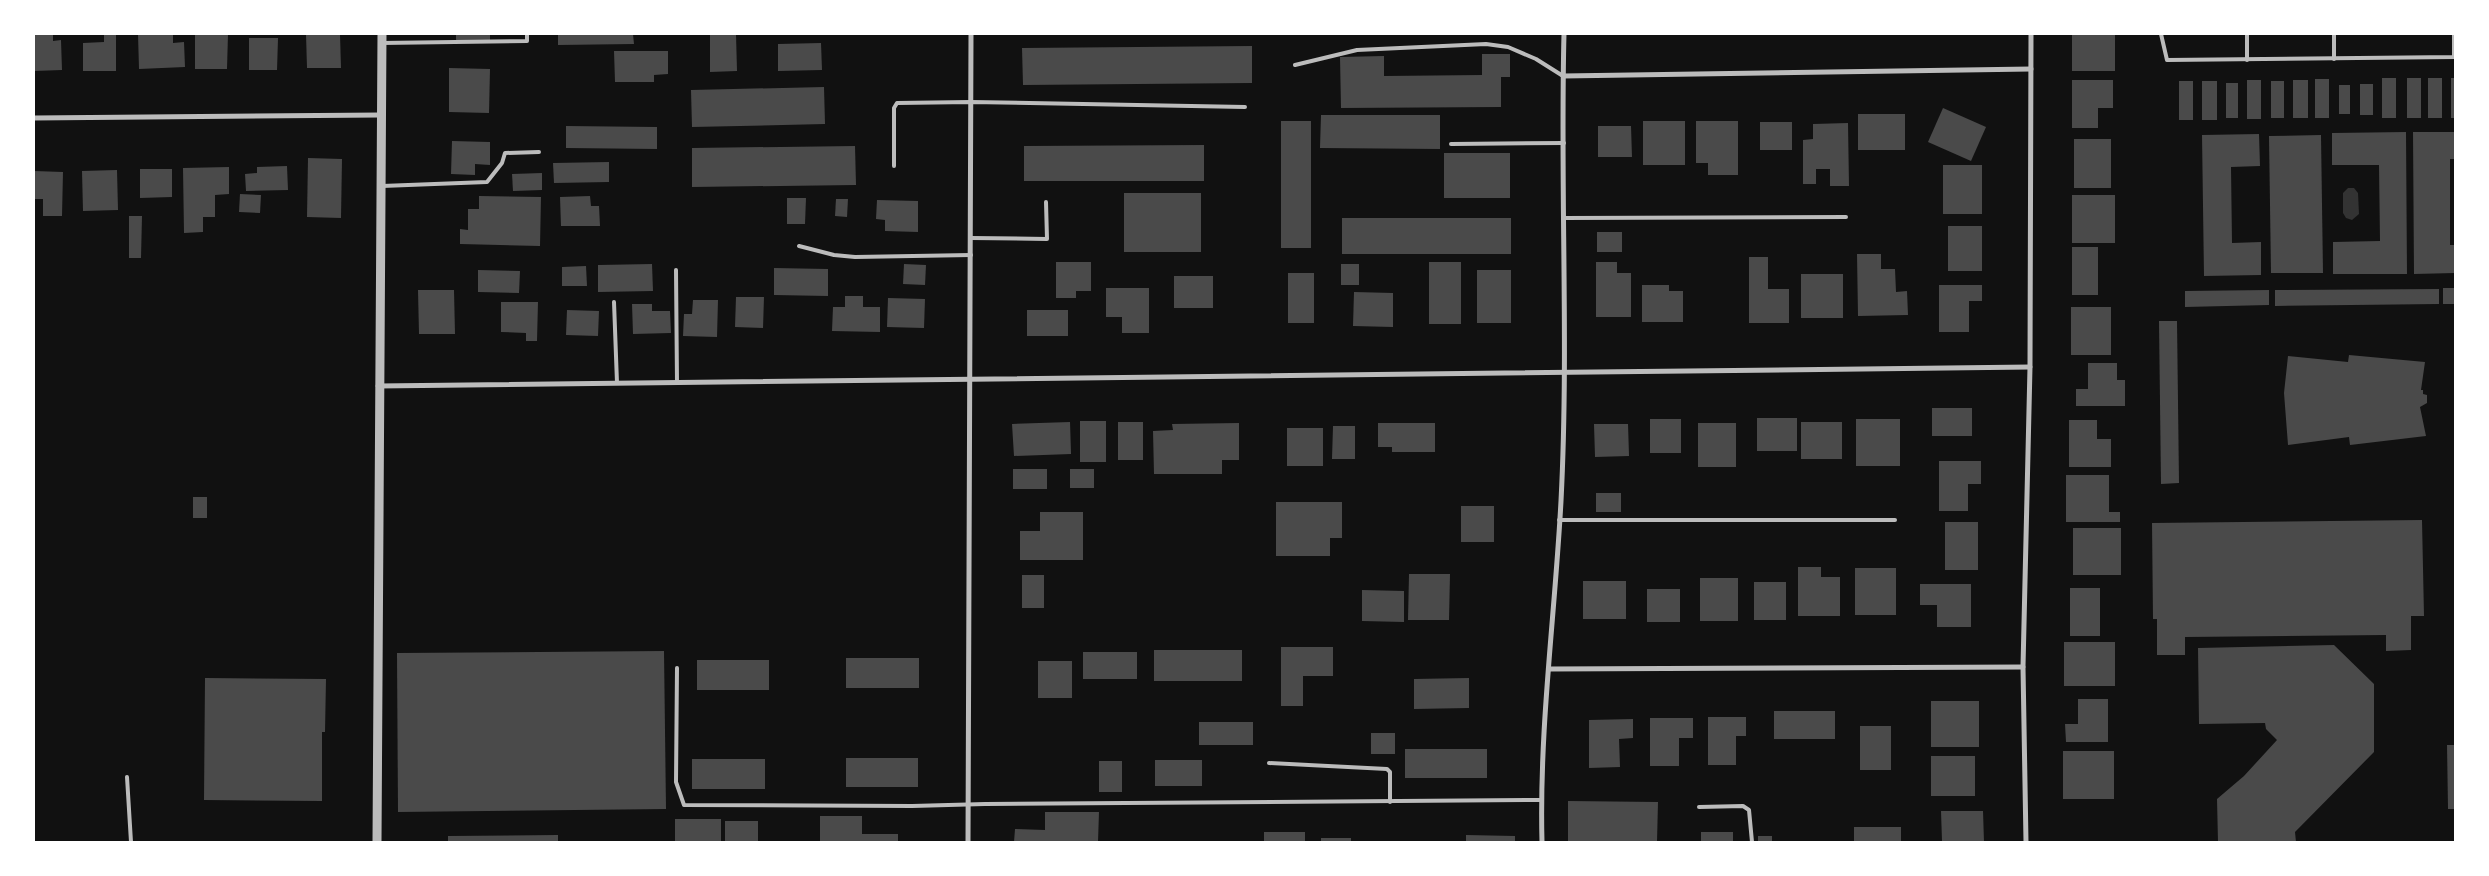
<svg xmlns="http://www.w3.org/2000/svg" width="2489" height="876" font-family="'Exo 2',sans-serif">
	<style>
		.water { fill: #333 }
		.building { fill: #4a4a4a }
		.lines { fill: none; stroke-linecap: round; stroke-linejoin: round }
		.service { stroke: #bcbcbc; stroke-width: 4 }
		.minor { stroke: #bcbcbc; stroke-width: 5 }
		.tertiary { stroke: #bcbcbc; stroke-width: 9 }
	</style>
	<rect width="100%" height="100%" fill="#111"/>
	<polygon class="water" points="2348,188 2354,188 2358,193 2359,214 2352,220 2346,218 2343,213 2343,193"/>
	<g class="building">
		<polygon points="34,34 53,34 53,41 61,40 62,70 34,71"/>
		<polygon points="104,34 116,34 116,71 83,71 83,43 104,42"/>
		<polygon points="138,34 173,34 173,43 184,42 185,67 139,69"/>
		<polygon points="195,34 228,34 227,69 195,69"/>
		<polygon points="306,34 340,34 341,68 307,68"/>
		<rect x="456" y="34" width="34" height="7"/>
		<polygon points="558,34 633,34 634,44 558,45"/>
		<polygon points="710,34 736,34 737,71 710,72"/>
		<rect x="2072" y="34" width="43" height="37"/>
		<polygon points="249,38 278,38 277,70 249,70"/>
		<polygon points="821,43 822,70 778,71 778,44"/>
		<polygon points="1252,46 1252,83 1023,85 1022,48"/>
		<polygon points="614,51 668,51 668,74 654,75 654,82 615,82"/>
		<polygon points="1482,54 1510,54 1510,77 1501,77 1501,107 1341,108 1340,57 1384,56 1384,76 1482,75"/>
		<polygon points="449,68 490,69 489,113 449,112"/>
		<rect x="2382" y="78" width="14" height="40"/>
		<rect x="2407" y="78" width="14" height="40"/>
		<rect x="2428" y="78" width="14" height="40"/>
		<rect x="2451" y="78" width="4" height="40"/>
		<rect x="2315" y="79" width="14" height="39"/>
		<polygon points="2072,80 2113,80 2113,108 2098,108 2098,128 2072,128"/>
		<rect x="2247" y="80" width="14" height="39"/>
		<rect x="2293" y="80" width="15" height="38"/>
		<rect x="2179" y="81" width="14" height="39"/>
		<rect x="2202" y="81" width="15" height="39"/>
		<rect x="2271" y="81" width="13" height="37"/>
		<rect x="2226" y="83" width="12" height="35"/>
		<rect x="2360" y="84" width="13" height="31"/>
		<rect x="2339" y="85" width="11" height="29"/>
		<polygon points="824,87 825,124 692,127 691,90"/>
		<polygon points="1943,108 1986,127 1971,161 1928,142"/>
		<rect x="1858" y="114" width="47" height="36"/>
		<polygon points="1321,115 1440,115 1440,149 1320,148"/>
		<rect x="1281" y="121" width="30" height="127"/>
		<rect x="1643" y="121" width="42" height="44"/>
		<polygon points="1696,121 1738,121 1738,175 1708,175 1708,163 1696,163"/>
		<rect x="1760" y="122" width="32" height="28"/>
		<polygon points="1848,123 1849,186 1830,186 1830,169 1816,169 1816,184 1803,184 1803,140 1813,139 1813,124"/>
		<polygon points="566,126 657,127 657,149 566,148"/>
		<polygon points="1598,126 1631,126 1632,157 1598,157"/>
		<polygon points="2406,132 2407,274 2333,274 2333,242 2380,241 2379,165 2332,165 2332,133"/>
		<polygon points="2413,132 2455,132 2455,159 2450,159 2450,245 2455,245 2455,273 2414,274"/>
		<polygon points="2259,134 2260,166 2231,167 2232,243 2261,242 2261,275 2204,276 2202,135"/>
		<polygon points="2321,135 2323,273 2271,273 2269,136"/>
		<rect x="2074" y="139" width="37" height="49"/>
		<polygon points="452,141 490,142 490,165 475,164 475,175 451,174"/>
		<polygon points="1204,145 1204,181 1024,181 1024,146"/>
		<polygon points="855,146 856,185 692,187 692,148"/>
		<rect x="1444" y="153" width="66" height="45"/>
		<polygon points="308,158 342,159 341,218 307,217"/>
		<polygon points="609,162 609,182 554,183 553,163"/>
		<rect x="1943" y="165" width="39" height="49"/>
		<polygon points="287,166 288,190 246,191 245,174 257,173 257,167"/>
		<polygon points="229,167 229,194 215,195 215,217 203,217 203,232 184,233 183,168"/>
		<polygon points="140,169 172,169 172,197 140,198"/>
		<polygon points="117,170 118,210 83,211 82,171"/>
		<polygon points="34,171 63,172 62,216 43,216 43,199 34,199"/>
		<polygon points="542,173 542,190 513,191 512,174"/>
		<rect x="1124" y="193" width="77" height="59"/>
		<polygon points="240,194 261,195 260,213 239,212"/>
		<rect x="2072" y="195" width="43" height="48"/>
		<polygon points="479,196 541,197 540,246 460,244 460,229 468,230 468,209 479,209"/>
		<polygon points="590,196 591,206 599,206 600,226 561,226 560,197"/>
		<polygon points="787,198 806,198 805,224 787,224"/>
		<polygon points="836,199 848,199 847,217 835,216"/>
		<polygon points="877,200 918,201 918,232 885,231 885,220 876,219"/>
		<polygon points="129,216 142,216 141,258 129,258"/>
		<rect x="1342" y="218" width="169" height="36"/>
		<rect x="1948" y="226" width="34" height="45"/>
		<rect x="1597" y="232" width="25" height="20"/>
		<rect x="2072" y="247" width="26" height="48"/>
		<polygon points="1857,254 1881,254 1881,269 1895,269 1896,292 1907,291 1908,315 1858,316"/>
		<polygon points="1749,257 1768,257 1768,289 1789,289 1789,323 1749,323"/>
		<polygon points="1056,262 1091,262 1091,291 1076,291 1076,298 1056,298"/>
		<rect x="1429" y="262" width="32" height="62"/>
		<polygon points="1596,262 1617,262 1617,273 1631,273 1631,317 1596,317"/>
		<polygon points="652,264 653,291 598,292 598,265"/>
		<polygon points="904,264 926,265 925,285 903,284"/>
		<rect x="1341" y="264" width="18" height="21"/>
		<polygon points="586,266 587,286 562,286 562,267"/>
		<polygon points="774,268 828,269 828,296 774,295"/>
		<polygon points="478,270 520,271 519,293 478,292"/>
		<rect x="1477" y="270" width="34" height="53"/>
		<rect x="1288" y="273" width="26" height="50"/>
		<rect x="1801" y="274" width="42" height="44"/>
		<rect x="1174" y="276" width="39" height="32"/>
		<polygon points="1642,285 1669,285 1669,291 1683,291 1683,322 1642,322"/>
		<polygon points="1939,285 1982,285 1982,301 1969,301 1969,332 1939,332"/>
		<polygon points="1106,288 1149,288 1149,333 1122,333 1122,317 1106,317"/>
		<rect x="2443" y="288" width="12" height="16"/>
		<polygon points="2439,289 2439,304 2275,306 2275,290"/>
		<polygon points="418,290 454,290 455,334 419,334"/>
		<polygon points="2269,290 2269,305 2185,307 2185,291"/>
		<polygon points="1354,292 1393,293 1393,327 1353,326"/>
		<polygon points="845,296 863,296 863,307 880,307 880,332 832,331 833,307 845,307"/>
		<polygon points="736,297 764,297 763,328 735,327"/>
		<polygon points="888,298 925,299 924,328 887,327"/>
		<polygon points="693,300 718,300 717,337 683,336 684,314 692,314"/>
		<polygon points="501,302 538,302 537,341 526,341 526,333 501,332"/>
		<polygon points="632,304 652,304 652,311 670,311 671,333 633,334"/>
		<rect x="2071" y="307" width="40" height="48"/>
		<polygon points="567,310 599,311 598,336 566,335"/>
		<rect x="1027" y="310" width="41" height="26"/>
		<polygon points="2159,321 2177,321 2179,483 2161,484"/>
		<polygon points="2349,355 2425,362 2421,390 2423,390 2423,394 2427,395 2427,403 2420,407 2426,436 2350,445 2349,437 2288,445 2284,393 2288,356 2348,362"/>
		<polygon points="2088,363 2117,363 2117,380 2125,380 2125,406 2076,406 2076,389 2088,389"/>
		<rect x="1932" y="408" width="40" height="28"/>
		<rect x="1757" y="418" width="40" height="33"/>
		<rect x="1650" y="419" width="31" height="34"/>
		<rect x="1856" y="419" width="44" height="47"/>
		<polygon points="2069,420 2097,420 2097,439 2111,439 2111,467 2069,467"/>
		<rect x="1080" y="421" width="26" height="41"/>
		<polygon points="1070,422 1071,454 1014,456 1012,424"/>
		<rect x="1118" y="422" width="25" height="38"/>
		<rect x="1801" y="422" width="41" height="37"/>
		<polygon points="1239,423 1239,460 1222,460 1222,474 1154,474 1153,431 1173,430 1172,424"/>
		<polygon points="1378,423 1435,423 1435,452 1392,452 1392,447 1378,447"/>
		<rect x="1698" y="423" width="38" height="44"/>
		<polygon points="1594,424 1628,424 1629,456 1595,457"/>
		<polygon points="1333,426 1355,426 1355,459 1332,459"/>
		<rect x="1287" y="428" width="36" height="38"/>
		<polygon points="1939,461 1981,461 1981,484 1968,484 1968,511 1939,511"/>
		<rect x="1013" y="469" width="34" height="20"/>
		<rect x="1070" y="469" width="24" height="19"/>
		<polygon points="2066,475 2109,475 2109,512 2120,512 2120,522 2066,522"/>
		<rect x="1596" y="493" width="25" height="19"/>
		<rect x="193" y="497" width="14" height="21"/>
		<polygon points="1276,502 1342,502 1342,538 1330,538 1330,556 1276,556"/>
		<rect x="1461" y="506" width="33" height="36"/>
		<polygon points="1040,512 1083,512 1083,560 1020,560 1020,531 1040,531"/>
		<polygon points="2422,520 2424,616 2411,616 2411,650 2386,651 2386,635 2185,637 2185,655 2157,655 2157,619 2153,619 2152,523"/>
		<rect x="1945" y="522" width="33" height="48"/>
		<rect x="2073" y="528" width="48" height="47"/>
		<polygon points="1798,567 1821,567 1821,577 1840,577 1840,616 1798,616"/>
		<rect x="1855" y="568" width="41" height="47"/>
		<polygon points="1409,574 1450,574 1449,620 1408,620"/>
		<rect x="1022" y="575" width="22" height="33"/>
		<rect x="1700" y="578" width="38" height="43"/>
		<rect x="1583" y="581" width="43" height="38"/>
		<rect x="1754" y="582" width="32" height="38"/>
		<polygon points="1920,584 1971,584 1971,627 1937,627 1937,605 1920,605"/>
		<rect x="2070" y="588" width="30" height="48"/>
		<rect x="1647" y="589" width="33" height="33"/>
		<polygon points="1362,590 1404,591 1404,622 1362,621"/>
		<rect x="2064" y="642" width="51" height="44"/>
		<polygon points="2334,645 2374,684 2374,752 2295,832 2296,842 2218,842 2217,799 2244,776 2277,740 2266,729 2265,723 2199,724 2198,648"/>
		<polygon points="1281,647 1333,647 1333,676 1303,676 1303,706 1281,706"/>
		<rect x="1154" y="650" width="88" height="31"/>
		<polygon points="664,651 666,809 398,812 397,653"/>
		<rect x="1083" y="652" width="54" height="27"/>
		<rect x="846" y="658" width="73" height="30"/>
		<rect x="697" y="660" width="72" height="30"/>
		<rect x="1038" y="661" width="34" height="37"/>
		<polygon points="205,678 326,679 325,732 322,732 322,801 204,800"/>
		<polygon points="1469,678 1469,708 1414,709 1414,679"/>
		<polygon points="2078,699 2108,699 2108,742 2066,742 2065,724 2078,724"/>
		<rect x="1931" y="701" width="48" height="46"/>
		<rect x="1774" y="711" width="61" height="28"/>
		<polygon points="1708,717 1746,717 1746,736 1736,736 1736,765 1708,765"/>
		<polygon points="1650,718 1693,718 1693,738 1679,738 1679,766 1650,766"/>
		<polygon points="1633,719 1633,738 1619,739 1620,767 1589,768 1589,720"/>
		<rect x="1199" y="722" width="54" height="23"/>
		<rect x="1860" y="726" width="31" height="44"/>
		<rect x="1371" y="733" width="24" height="21"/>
		<polygon points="2447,745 2455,745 2455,809 2448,809"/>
		<rect x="1405" y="749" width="82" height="29"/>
		<rect x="2063" y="751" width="51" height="48"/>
		<rect x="1931" y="756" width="44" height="40"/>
		<rect x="846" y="758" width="72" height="29"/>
		<rect x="692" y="759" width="73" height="30"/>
		<rect x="1155" y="760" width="47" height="26"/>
		<rect x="1099" y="761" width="23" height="31"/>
		<polygon points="1568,801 1658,802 1657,842 1568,842"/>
		<polygon points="1941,811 1983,811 1984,842 1942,841"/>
		<polygon points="1045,812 1099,812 1098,842 1014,842 1015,829 1045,830"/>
		<polygon points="820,816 862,816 862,834 898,834 898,842 820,842"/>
		<polygon points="675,819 721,819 721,841 675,842"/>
		<rect x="725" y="821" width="33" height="21"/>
		<rect x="1854" y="827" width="47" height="15"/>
		<rect x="1264" y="832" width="41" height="10"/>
		<rect x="1701" y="832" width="32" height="10"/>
		<polygon points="558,835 558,842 448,842 448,836"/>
		<polygon points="1466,835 1515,836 1515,842 1466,842"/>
		<rect x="1758" y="836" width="14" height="6"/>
		<rect x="1321" y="838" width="30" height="4"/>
	</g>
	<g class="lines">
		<g class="service">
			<polyline points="2161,34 2167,60 2454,57 2454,34"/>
			<polyline points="2247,34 2247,60"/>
			<polyline points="381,43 527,41 527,34"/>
			<polyline points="2334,59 2334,34"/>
			<polyline points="1295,65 1357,50 1486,44 1508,47 1536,59 1563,76"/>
			<polyline points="1451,144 1564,143"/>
			<polyline points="894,166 894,108 897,103 971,102 1245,107"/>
			<polyline points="382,186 487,182 502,163 505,153 539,152"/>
			<polyline points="1564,218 1846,217"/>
			<polyline points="971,238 1047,239 1046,202"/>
			<polyline points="799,246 834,255 855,257 971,255"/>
			<polyline points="676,270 677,383"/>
			<polyline points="614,302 617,383"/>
			<polyline points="1559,520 1895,520"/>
			<polyline points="677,668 676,782 684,805 912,806 985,804 1541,800"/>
			<polyline points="1269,763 1387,769 1390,772 1390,802"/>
			<polyline points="127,777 131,842"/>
			<polyline points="1699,807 1743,806 1749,810 1752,842"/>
		</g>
		<g class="minor">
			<polyline points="1563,76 2031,69"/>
			<polyline points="34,118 380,115"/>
			<polyline points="378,386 2030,367"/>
			<polyline points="1550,669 2023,667"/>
			<polyline points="968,842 971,34"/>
			<path d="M1542 842C1539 728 1555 615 1561 501 1569 346 1560 190 1564 34"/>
			<polyline points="2026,842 2023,667 2030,367 2031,34"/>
		</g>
		<polyline class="tertiary" points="377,842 382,34"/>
	</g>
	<rect width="2489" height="876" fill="none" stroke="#ffffff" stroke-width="70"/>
</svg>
